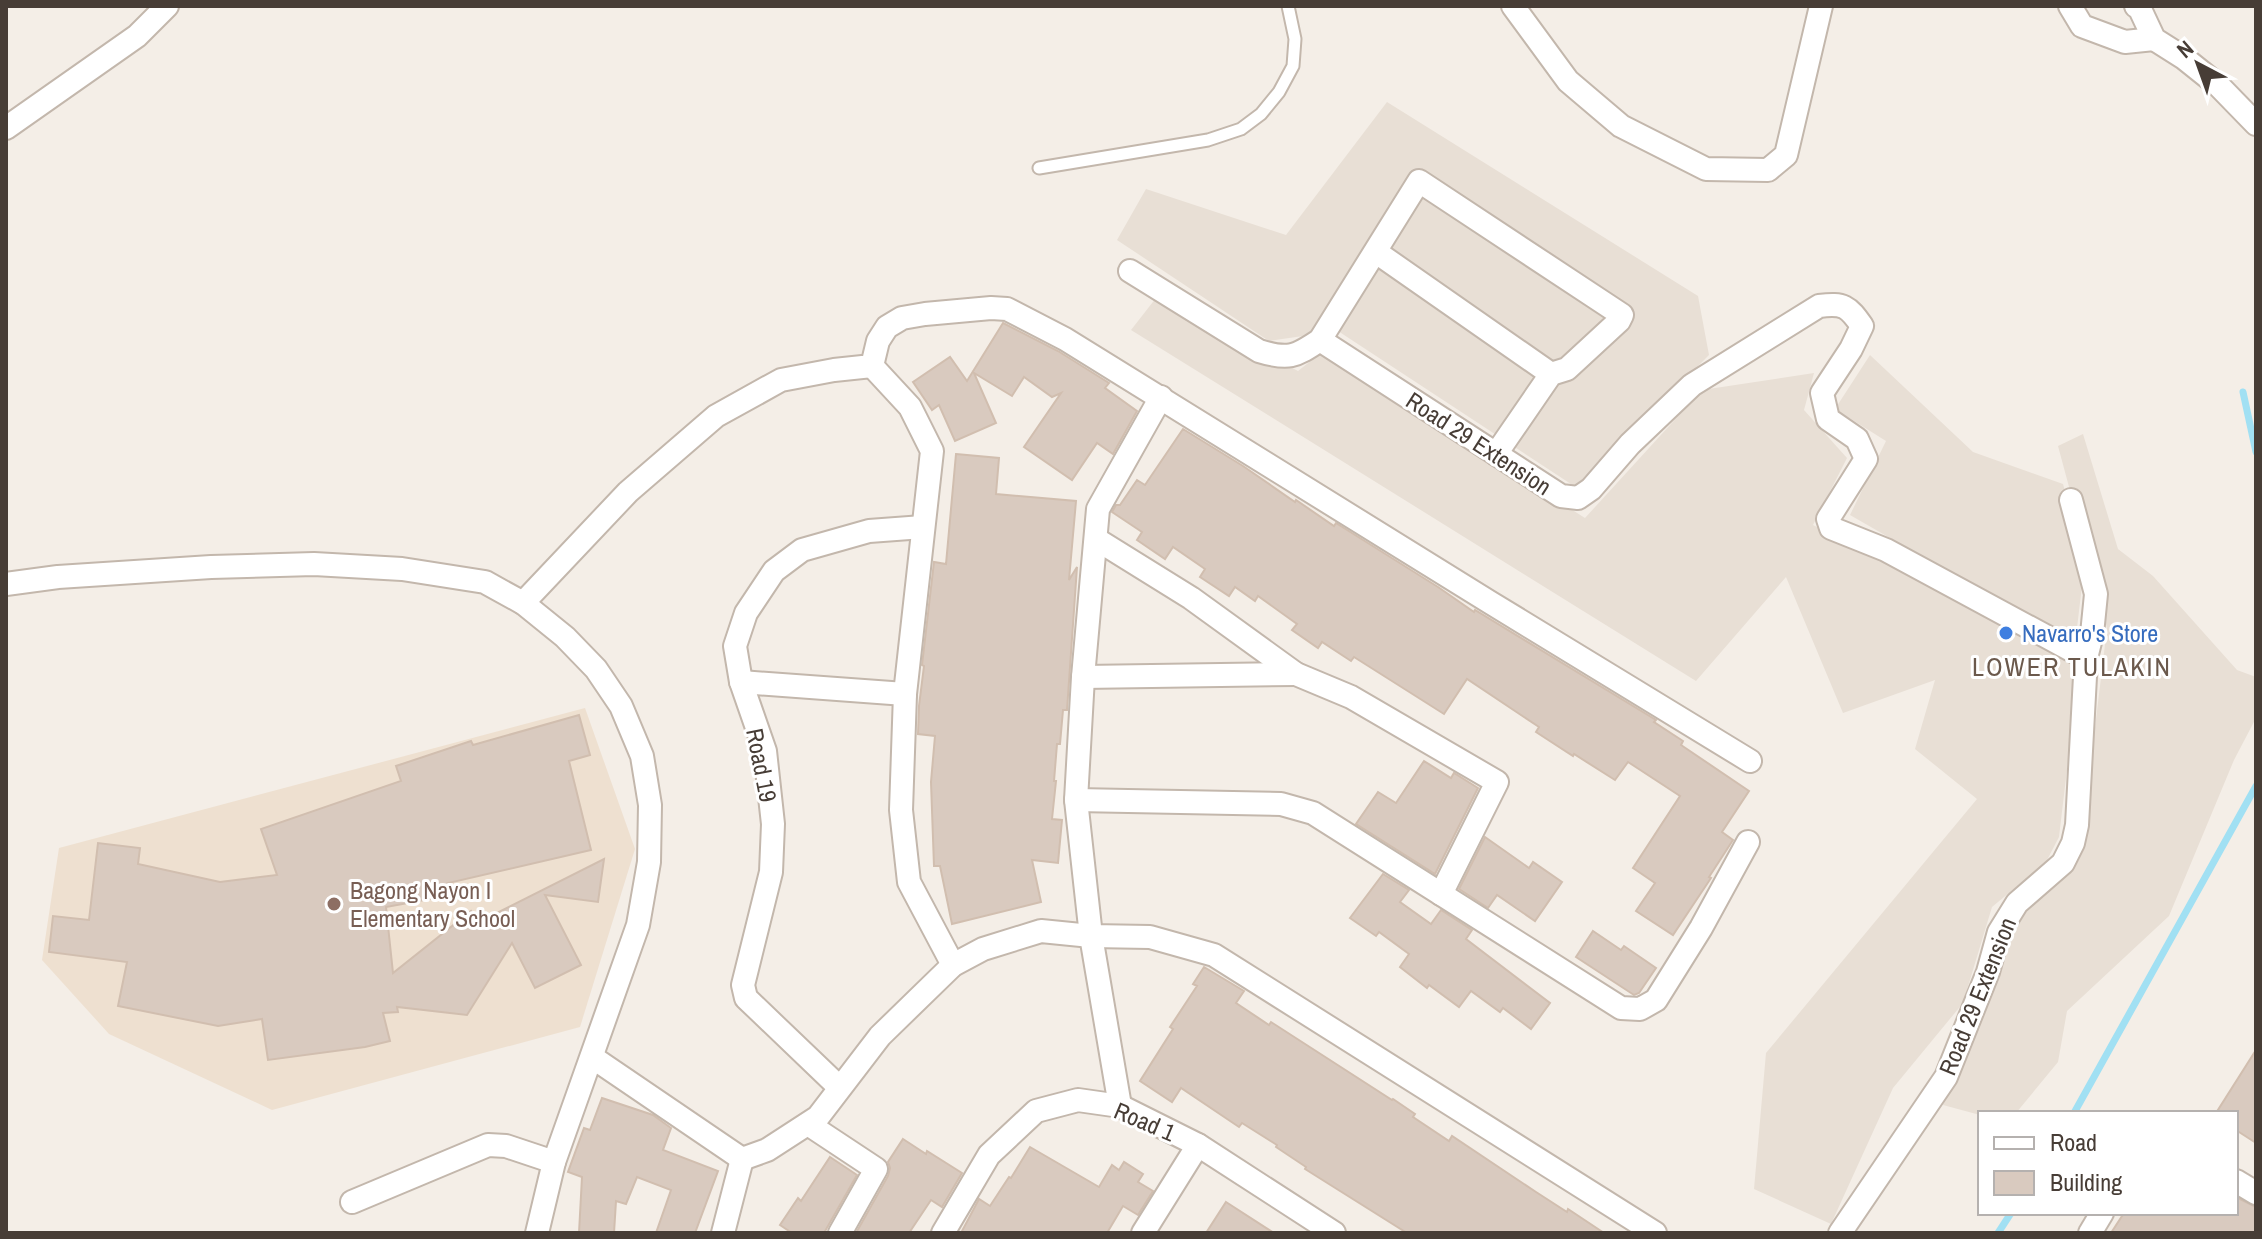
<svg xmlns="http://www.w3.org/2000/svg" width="2262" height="1239" font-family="'Archivo Narrow',sans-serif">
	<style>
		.residential { fill: #e8dfd5 }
		.education { fill: #eee0d0 }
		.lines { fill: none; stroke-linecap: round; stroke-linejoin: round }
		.stream { stroke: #a1e0f3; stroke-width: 7 }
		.building { fill: #d9cabf; stroke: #d1beaf; stroke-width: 2 }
		.service-casing { stroke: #c3b7ac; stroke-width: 15 }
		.minor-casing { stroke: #c3b7ac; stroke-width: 26 }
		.service { stroke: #fff; stroke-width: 11 }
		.minor { stroke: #fff; stroke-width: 22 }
		.shop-dot { fill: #3f7fe0; stroke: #fff; stroke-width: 3 }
		.education-dot { fill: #8d6e63; stroke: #fff; stroke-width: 3 }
		.labels { text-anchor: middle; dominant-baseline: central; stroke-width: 6; stroke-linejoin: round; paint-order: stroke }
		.street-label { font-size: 24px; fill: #473d36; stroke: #fff }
		.shop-label { font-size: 24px; fill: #366cbe; stroke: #fff; text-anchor: start }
		.education-label { font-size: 24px; fill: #785e54; stroke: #fff; text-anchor: start }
		.neighbourhood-label { font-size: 26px; letter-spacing: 2px; fill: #6b594c; stroke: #fff }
	</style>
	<rect width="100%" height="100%" fill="#f4eee7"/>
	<g class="residential">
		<polygon points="1387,102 1698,296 1709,355 1577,488 1338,331 1269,341 1117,240 1146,189 1286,235"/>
		<polygon points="1156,298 1298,371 1322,352 1585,518 1702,390 1814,373 1804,410 1847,458 1813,525 2080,660 2059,837 2046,862 1992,907 1963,1003 1893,1088 1831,1224 1754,1189 1766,1053 1977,799 1915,749 1935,680 1843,713 1786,577 1696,681 1131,330"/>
		<polygon points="1870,355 1973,452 2063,484 2085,560 2077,628 2057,634 1850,515 1886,441 1835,409"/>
		<polygon points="2083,434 2118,549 2153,576 2237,670 2256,677 2256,718 2234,760 2169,916 2067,1011 2058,1062 2016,1113 1980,1113 1980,1115 1943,1105 2000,958 2021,913 2079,860 2107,628 2058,446"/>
	</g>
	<polygon class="education" points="585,708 635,849 580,1027 272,1110 109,1034 42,960 59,848"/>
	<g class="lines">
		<g class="stream">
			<polyline points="2243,392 2256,452"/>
			<polyline points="2074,1113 2256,786"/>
			<polyline points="1998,1233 2011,1213"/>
		</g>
	</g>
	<g class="building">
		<polygon points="1003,323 1058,351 1109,383 1105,388 1137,411 1113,454 1097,443 1072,480 1024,447 1061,393 1052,397 1024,377 1012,396 974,373 996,423 955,441 939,405 932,410 913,382 950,357 967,381"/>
		<polygon points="1183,429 1243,466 1295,502 1296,500 1334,526 1336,523 1438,587 1474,612 1475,610 1656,720 1654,722 1683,741 1681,745 1749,791 1722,832 1733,840 1709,877 1711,878 1673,935 1636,911 1655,883 1633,868 1680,796 1628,762 1615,780 1574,754 1573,756 1536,732 1539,727 1467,679 1444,714 1354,657 1351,661 1322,642 1318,648 1292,630 1297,624 1258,596 1255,601 1235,587 1229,596 1200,577 1205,569 1173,547 1165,559 1137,540 1142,532 1112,512 1116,505 1120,505 1137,480 1145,485"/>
		<polygon points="956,454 999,458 996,494 1076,501 1069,580 1077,567 1067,710 1063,710 1060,744 1057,744 1054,781 1056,781 1052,819 1062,820 1058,863 1032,860 1041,902 952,924 940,866 934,866 931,782 935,736 918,734 919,706 924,666 922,665 934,562 946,564"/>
		<polygon points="579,715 590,755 569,761 591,850 448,883 457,894 386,907 393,973 471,911 479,922 604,859 598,902 545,895 581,965 535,988 512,943 467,1015 397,1007 398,1012 383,1013 390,1041 365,1047 268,1060 262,1019 218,1026 118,1006 127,962 49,952 53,916 89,920 98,843 140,848 138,864 220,882 277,875 261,829 401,781 396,766 471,741 473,745"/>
		<polygon points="1424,761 1451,778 1454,773 1478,788 1435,874 1356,824 1378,792 1396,803"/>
		<polygon points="1485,837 1529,868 1533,862 1562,882 1535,921 1497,895 1488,908 1459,889"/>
		<polygon points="1383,874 1409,890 1400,902 1431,924 1441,910 1472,930 1466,939 1550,1003 1531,1029 1503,1008 1500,1012 1471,991 1459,1007 1429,985 1427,988 1400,967 1409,954 1379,932 1376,936 1350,918"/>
		<polygon points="1593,931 1621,950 1624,946 1656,968 1639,993 1634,995 1576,957"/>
		<polygon points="1204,967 1244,991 1236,1003 1269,1025 1271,1022 1392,1100 1393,1099 1415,1114 1413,1117 1449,1141 1452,1136 1536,1192 1567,1212 1568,1209 1604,1233 1407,1233 1305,1169 1306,1167 1276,1147 1277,1145 1242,1123 1239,1127 1181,1088 1172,1102 1140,1081 1173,1029 1170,1027 1197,986 1193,984"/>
		<polygon points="2256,1050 2256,1143 2236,1130 2236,1113 2216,1113"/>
		<polygon points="602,1098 653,1115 671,1128 663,1150 718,1171 695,1233 656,1233 671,1190 637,1177 626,1204 616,1201 614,1233 579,1233 582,1177 568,1172 584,1128 590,1130"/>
		<polygon points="903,1139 926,1154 927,1151 962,1173 942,1207 931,1200 909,1233 856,1233 888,1176 890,1168 888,1162"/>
		<polygon points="1030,1147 1099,1187 1112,1165 1119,1170 1124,1162 1143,1174 1138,1182 1153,1191 1138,1215 1123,1206 1107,1233 961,1233 979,1199 990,1206 1009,1177 1011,1178"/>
		<polygon points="830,1157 857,1175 824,1233 792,1233 780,1225 798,1198 801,1201"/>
		<polygon points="2236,1197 2256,1207 2256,1233 2111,1233 2124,1213 2236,1213"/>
		<polygon points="1226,1202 1274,1233 1206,1233"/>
	</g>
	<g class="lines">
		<defs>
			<polyline id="service" points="1039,168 1208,140 1241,129 1261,114 1279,92 1293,66 1295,39 1288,6"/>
			<g id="minor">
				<polyline points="1513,6 1568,81 1621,126 1706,169 1768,170 1786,155 1821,6"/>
				<polyline points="2070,6 2082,26 2125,42 2154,39"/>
				<polyline points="2136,6 2139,7 2154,39 2184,58 2219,86 2256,124"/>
				<polyline points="6,128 137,36 167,6"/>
				<polyline points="1376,252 1551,374"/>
				<path d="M1130 271 1259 351C1288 360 1295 357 1320 340L1419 181 1622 315 1619 321 1567 369 1551 374 1496 454"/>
				<path d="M1320 340 1561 496 1578 498 1591 489 1630 444 1692 385 1819 306C1844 303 1848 306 1862 326L1851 349 1822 393 1828 419 1857 439 1866 459 1828 519 1831 528 1886 550 2086 658"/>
				<polyline points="872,366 910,407 932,451 905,694 901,810 909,882 953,965"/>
				<polyline points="1096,539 1191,598 1296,674 1351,697 1497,782 1441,894"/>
				<polyline points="6,584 58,577 211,567 314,564 402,569 485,582 523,603 565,637 596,669 621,706 642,756 650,805 649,862 638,925 554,1162 537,1233"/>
				<polyline points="523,603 628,492 716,416 781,380 834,370 872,366 878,341 887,327 902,318 925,314 991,308 1007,309 1065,339 1491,603 1750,761"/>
				<polyline points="1083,677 1296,674"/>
				<polyline points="741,682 905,694"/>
				<polyline points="1076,800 1281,804 1313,813 1621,1008 1640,1009 1656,1000 1701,928 1748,842"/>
				<polyline points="592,1057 742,1159 767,1150 818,1117 880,1036 953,965 983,949 1041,931 1091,936 1150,937 1214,955 1655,1233"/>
				<polyline points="839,1087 746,998 743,985 771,872 773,824 765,751 741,682 735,646 746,613 774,571 802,550 869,531 923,527"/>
				<polyline points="1120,1106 1091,936 1076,800 1083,677 1098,509 1161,397"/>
				<polyline points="808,1124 876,1169 840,1233"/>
				<polyline points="2236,1181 2256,1193"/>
				<polyline points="352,1202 488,1145 506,1146 554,1162"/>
				<polyline points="723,1233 742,1159"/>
				<polyline points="943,1233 989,1155 1036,1111 1078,1100 1120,1106 1198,1145 1334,1233"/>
				<polyline points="1143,1233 1198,1145"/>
				<polyline points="1840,1233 1946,1077 1988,972 1999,932 2017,903 2063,863 2073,843 2077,825 2086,658 2092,634 2096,594 2071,500"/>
				<polyline points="2090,1233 2102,1213"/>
			</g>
		</defs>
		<use href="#service" class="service-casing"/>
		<use href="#minor" class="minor-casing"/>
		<use href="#service" class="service"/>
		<use href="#minor" class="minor"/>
	</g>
	<circle class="shop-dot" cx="2006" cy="633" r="8"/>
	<circle class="education-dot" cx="334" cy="904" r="8"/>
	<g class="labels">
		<g class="street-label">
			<text transform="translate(1479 443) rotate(33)">Road 29 Extension</text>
			<text transform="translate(762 765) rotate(79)">Road 19</text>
			<text transform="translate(1977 996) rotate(-68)">Road 29 Extension</text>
			<text transform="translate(1145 1121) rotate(23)">Road 1</text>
		</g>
		<g class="shop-label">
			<text x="2022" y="633">Navarro's Store</text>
		</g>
		<g class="education-label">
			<text x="350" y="890">Bagong Nayon I<tspan x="350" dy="28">Elementary School</tspan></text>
		</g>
		<g class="neighbourhood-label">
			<text x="2072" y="666">LOWER TULAKIN</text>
		</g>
	</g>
	<rect width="2262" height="1239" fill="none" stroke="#473d36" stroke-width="16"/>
	<rect x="1978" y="1111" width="260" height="104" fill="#ffffff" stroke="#b5b1af" stroke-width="2"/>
	<rect x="1994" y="1137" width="40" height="12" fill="#ffffff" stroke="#b5b1af" stroke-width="2"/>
	<text x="2050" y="1151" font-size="24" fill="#473d36">Road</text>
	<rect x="1994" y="1171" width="40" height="24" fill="#d9cabf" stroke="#b5b1af" stroke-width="2"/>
	<text x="2050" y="1191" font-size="24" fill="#473d36">Building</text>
	<g transform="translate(2198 64) rotate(319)" stroke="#ffffff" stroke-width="6" paint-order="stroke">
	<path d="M0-6L14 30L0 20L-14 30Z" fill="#473d36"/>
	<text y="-12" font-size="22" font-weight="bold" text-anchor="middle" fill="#473d36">N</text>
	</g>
</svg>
